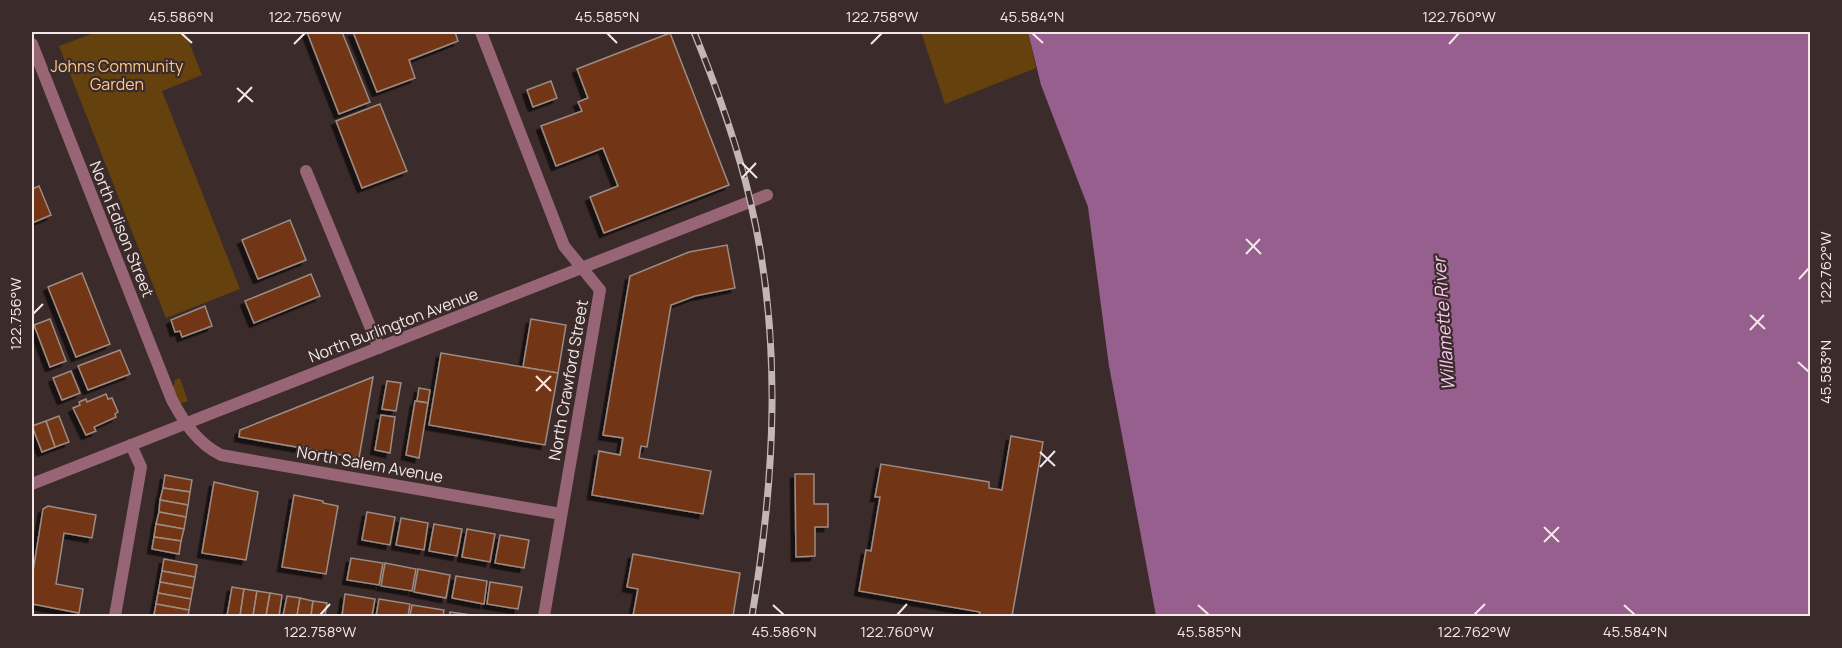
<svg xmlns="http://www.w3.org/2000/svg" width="1842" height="648" font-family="Manrope,sans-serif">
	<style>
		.green { fill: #65420d }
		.water { fill: #975f8e }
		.building { fill: #723613; stroke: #9d8c84; stroke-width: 1.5; filter: url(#shadow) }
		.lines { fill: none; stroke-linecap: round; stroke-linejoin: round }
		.street { stroke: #986576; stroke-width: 12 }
		.rail-casing { stroke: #c3b7b6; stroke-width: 7 }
		.rail { stroke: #3b2b2a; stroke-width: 4.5; stroke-dasharray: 14; stroke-linecap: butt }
		.ticks { fill: none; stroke: #f3e8e7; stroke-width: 2 }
		.labels { text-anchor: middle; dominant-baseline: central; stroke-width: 4.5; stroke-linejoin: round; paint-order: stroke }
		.park-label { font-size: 16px; fill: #feca89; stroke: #3b2b2a }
		.street-label { font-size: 16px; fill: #f3e8e7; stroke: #3b2b2a }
		.water-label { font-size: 18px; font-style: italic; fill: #f9c8f0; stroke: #3b2b2a }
		.neatline { fill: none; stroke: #f3e8e7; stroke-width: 2 }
		.ticks-label { font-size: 15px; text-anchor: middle; fill: #f3e8e7 }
	</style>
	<defs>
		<filter id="shadow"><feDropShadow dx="-4.5" dy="4.5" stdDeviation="0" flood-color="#0009"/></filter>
	</defs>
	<rect width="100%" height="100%" fill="#3b2b2a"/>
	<g class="green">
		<polygon points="97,32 185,32 202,75 162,91 240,289 166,318 59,46"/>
		<polygon points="921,32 1028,32 1036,68 945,104"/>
		<polygon points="180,378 188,401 179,404 173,388 175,380"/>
	</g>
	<polygon class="water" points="1028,32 1810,32 1810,616 1156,616 1109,366 1088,207 1041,85"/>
	<g class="building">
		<polygon points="307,32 342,32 370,102 339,114"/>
		<polygon points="353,32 455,32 458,41 409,60 415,78 377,92"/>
		<polygon points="670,33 729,185 604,233 590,197 618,186 603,148 556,166 541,126 582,111 578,102 588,98 577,69"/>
		<polygon points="551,81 557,98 533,107 527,90"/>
		<polygon points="380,104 407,171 362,188 336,121"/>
		<polygon points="39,186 51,215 32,223 32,189"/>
		<polygon points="290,220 306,260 258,279 242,240"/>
		<polygon points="727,245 735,288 695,296 671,305 647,447 641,446 639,458 711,471 703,514 592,495 599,451 620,455 623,438 603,435 630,276 689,252"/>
		<polygon points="82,273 110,344 76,357 48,287"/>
		<polygon points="311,274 320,296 254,323 245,301"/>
		<polygon points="205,306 212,326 182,337 180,331 175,332 171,320"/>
		<polygon points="50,319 66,361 50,367 34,325"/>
		<polygon points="531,319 566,325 558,373 523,367"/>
		<polygon points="120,350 130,374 88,390 78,366"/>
		<polygon points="441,353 558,373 545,445 429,425"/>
		<polygon points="71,371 80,393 62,400 53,378"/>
		<polygon points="373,377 359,458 239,437 240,430"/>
		<polygon points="387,381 401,383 396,411 382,409"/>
		<polygon points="419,388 430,390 428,403 417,401"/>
		<polygon points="106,394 108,399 112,398 118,412 115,414 116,417 94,427 96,431 86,435 73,408 80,405 79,402 86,399 87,402"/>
		<polygon points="415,401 428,403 419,458 406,455"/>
		<polygon points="381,415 395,417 390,453 375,450"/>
		<polygon points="59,416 69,442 55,447 46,421"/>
		<polygon points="46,421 55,447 42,452 32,426"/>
		<polygon points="1011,436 1043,442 1012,616 979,616 980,612 859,591 866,550 871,551 880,497 875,497 881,464 989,482 989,488 1002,490"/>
		<polygon points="795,474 814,474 814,504 828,504 828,527 815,527 815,556 796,557"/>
		<polygon points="165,475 192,480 190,492 163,488"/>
		<polygon points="214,482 258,492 246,560 202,553"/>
		<polygon points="163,488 190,492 188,505 160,500"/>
		<polygon points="294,495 323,501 323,503 338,506 326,574 282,567"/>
		<polygon points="160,500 188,505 186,517 159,512"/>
		<polygon points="48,506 96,515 92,538 64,533 56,584 83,589 79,613 32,604 32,578 43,509"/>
		<polygon points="159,512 186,517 184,529 156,524"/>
		<polygon points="367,512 395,517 390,545 362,540"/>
		<polygon points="401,518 428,523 424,550 396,545"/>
		<polygon points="156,524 184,529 181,541 154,537"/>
		<polygon points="434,524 462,529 457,556 429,551"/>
		<polygon points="467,529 495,534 490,562 462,557"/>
		<polygon points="500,535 529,540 524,568 495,563"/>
		<polygon points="154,537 181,541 179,554 152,549"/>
		<polygon points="633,554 740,573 733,616 633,616 638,589 627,587"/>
		<polygon points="351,558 383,563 379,585 347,580"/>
		<polygon points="164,559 197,565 195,577 162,571"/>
		<polygon points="385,563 416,569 412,591 381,586"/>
		<polygon points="418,569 450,575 446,598 414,592"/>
		<polygon points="162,571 195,577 193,588 160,582"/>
		<polygon points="456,576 487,581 484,604 452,598"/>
		<polygon points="160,582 193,588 191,599 158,593"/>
		<polygon points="490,582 522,587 518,609 487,604"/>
		<polygon points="232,587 244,589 240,616 227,616"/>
		<polygon points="244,589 257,591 253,616 240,616"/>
		<polygon points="257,591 270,593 266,616 253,616"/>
		<polygon points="158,593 191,599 189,610 156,604"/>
		<polygon points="270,593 282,595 279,616 266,616"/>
		<polygon points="345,594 375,599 372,616 342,616"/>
		<polygon points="287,596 300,598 297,616 283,616"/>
		<polygon points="300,598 313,601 311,616 297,616"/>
		<polygon points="379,599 410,604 408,616 376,616"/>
		<polygon points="313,601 327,603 325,616 311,616"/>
		<polygon points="156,604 189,610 188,616 154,615"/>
		<polygon points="412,605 444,610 443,616 410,616"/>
		<polygon points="450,612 478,616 449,616"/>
	</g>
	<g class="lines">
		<g class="street">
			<polyline points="481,32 564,246 600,290 544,616"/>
			<path d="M32 44 172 400C184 422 197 443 221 455L561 514"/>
			<polyline points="306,171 379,348"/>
			<polyline points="32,484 767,195"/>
			<polyline points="115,616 141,467 131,445"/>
		</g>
		<defs>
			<path id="rail" d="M694 32C716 86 737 143 750 200 783 337 775 479 752 616"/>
		</defs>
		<use href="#rail" class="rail-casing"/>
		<use href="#rail" class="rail"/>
	</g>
	<path class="ticks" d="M181 33 192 43M607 33 617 43M1032 33 1043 43M294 44 305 33M871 44 882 33M1449 44 1459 33M237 88 253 102M238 102 252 87M742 163 757 178M742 178 756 163M1246 239 1261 254M1246 254 1260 239M1799 279 1809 268M33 314 43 304M1750 315 1765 329M1750 330 1764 315M1798 362 1809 372M536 376 551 391M536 391 551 376M1040 452 1055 466M1040 467 1055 451M1544 527 1559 542M1544 542 1559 527M773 605 784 615M1198 605 1209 615M1624 605 1635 615M320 615 330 604M897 615 907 604M1474 615 1485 604"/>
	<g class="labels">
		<g class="park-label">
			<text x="117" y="66">Johns Community<tspan x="117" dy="18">Garden</tspan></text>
		</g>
		<g class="street-label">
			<text transform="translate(122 229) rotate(68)">North Edison Street</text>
			<text transform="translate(393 325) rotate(-21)">North Burlington Avenue</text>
			<text transform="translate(568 380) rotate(-80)">North Crawford Street</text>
			<text transform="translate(370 464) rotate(10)">North Salem Avenue</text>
		</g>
		<g class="water-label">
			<text transform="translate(1443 324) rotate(-94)">Willamette River</text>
		</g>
	</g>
	<rect width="1842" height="648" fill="none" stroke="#3b2b2a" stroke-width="66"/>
	<rect x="33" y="33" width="1776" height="582" class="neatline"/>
	<g class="ticks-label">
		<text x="181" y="22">45.586°N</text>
		<text x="305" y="22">122.756°W</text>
		<text x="607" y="22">45.585°N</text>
		<text x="882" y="22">122.758°W</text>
		<text x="1032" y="22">45.584°N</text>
		<text x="1459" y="22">122.760°W</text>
		<text transform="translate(1826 268) rotate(-90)" y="5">122.762°W</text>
		<text transform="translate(16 314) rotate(-90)" y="5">122.756°W</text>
		<text transform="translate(1826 372) rotate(-90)" y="5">45.583°N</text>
		<text x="320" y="637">122.758°W</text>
		<text x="784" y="637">45.586°N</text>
		<text x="897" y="637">122.760°W</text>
		<text x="1209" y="637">45.585°N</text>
		<text x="1474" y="637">122.762°W</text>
		<text x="1635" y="637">45.584°N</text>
	</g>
</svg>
